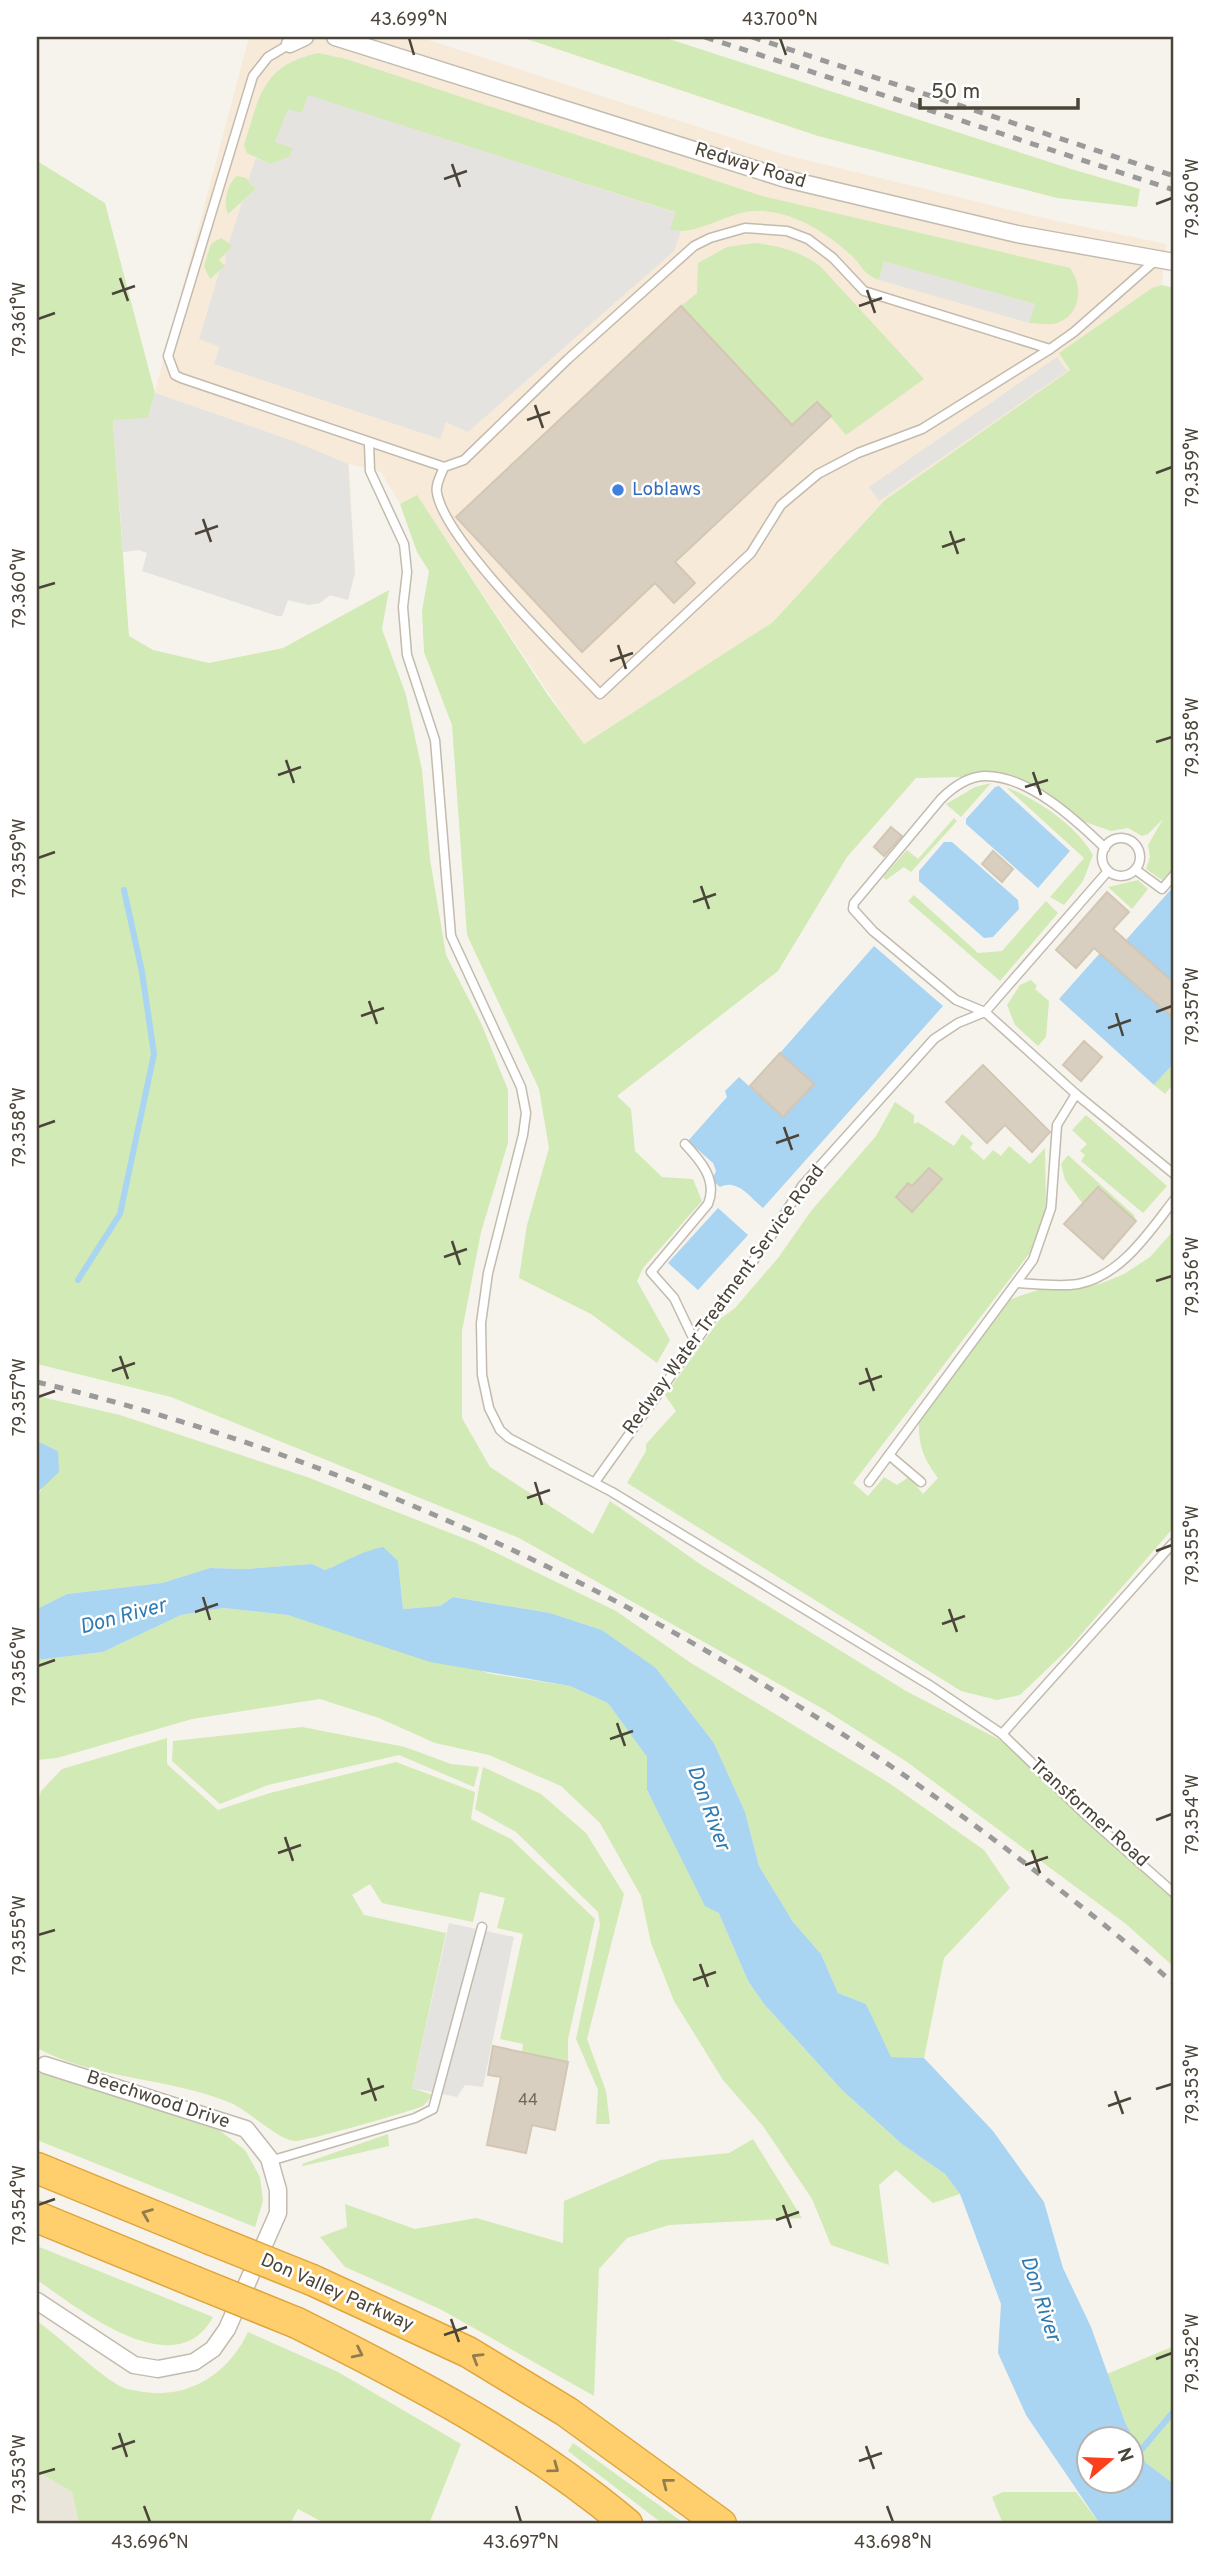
<svg xmlns="http://www.w3.org/2000/svg" width="1211" height="2561" font-family="Overpass,sans-serif">
	<style>
		.residential { fill: #eae5da }
		.commercial { fill: #f7ead8 }
		.green { fill: #d2eab5 }
		.parking { fill: #e5e3e0 }
		.water { fill: #a9d4f2; fill-rule: evenodd }
		.lines { fill: none; stroke-linecap: round; stroke-linejoin: round }
		.stream { stroke: #a9d4f2; stroke-width: 6 }
		.building { fill: #d8cfc1; stroke: #d3c7b4; stroke-width: 2 }
		.service-casing { stroke: #c2bbae; stroke-width: 11 }
		.minor-casing { stroke: #c2bbae; stroke-width: 19 }
		.motorway-casing { stroke: #e0a43c; stroke-width: 33 }
		.service { stroke: #fff; stroke-width: 8 }
		.minor { stroke: #fff; stroke-width: 16 }
		.motorway { stroke: #ffcf6e; stroke-width: 30 }
		.rail { stroke: #9a9a9a; stroke-width: 5; stroke-dasharray: 9 9; stroke-linecap: butt }
		.motorway-bridge-casing { stroke: #e0a43c; stroke-width: 33; stroke-linecap: butt }
		.motorway-bridge { stroke: #ffcf6e; stroke-width: 30 }
		.oneway { stroke: #937c4e }
		.ticks { fill: none; stroke: #4b4439; stroke-width: 2.5 }
		.shop-dot { fill: #3f7fe0; stroke: #fff; stroke-width: 2.5 }
		.labels { text-anchor: middle; dominant-baseline: central; stroke-width: 5; stroke-linejoin: round; paint-order: stroke }
		.number-label { font-size: 16px; fill: #6e675b }
		.street-label { font-size: 19px; fill: #4b4439; stroke: #fff }
		.shop-label { font-size: 19px; fill: #366cbe; stroke: #fff; text-anchor: start }
		.water-label { font-size: 21px; font-style: italic; fill: #2e7ab2; stroke: #fff }
		.neatline { fill: none; stroke: #4b4439; stroke-width: 2.5 }
		.ticks-label { font-size: 18px; text-anchor: middle; fill: #4b4439 }
	</style>
	<rect width="100%" height="100%" fill="#f6f3ec"/>
	<polygon class="residential" points="37,2471 72,2492 79,2524 37,2524"/>
	<polygon class="commercial" points="249,37 419,37 782,154 1052,220 1166,244 1162,285 1152,288 1059,353 1070,370 885,500 773,622 583,744 417,496 400,504 381,472 349,464 355,573 348,600 330,595 320,603 309,605 288,600 282,616 277,616 142,571 147,553 139,550 123,552 148,418"/>
	<g class="green">
		<polygon points="521,37 663,37 1071,169 1140,189 1137,207 1057,198 818,136"/>
		<path d="M318 53 346 59 762 196 1070 268C1083 286 1082 314 1057 323 1049 326 1037 323 1029 323L1035 304 884 262 879 280C862 273 864 268 852 256 827 233 798 214 763 211 730 208 700 237 669 230L675 212 308 96 302 113 275 142 293 148 289 157 271 164 247 153 244 145C260 96 261 66 318 53Z"/>
		<polygon points="37,161 105,203 155,393 148,418 113,421 129,636 153,650 209,663 283,648 389,590 382,629 406,695 422,770 430,859 446,955 481,1023 508,1090 508,1143 481,1232 462,1331 462,1418 490,1467 593,1534 610,1501 703,1566 906,1691 1000,1740 1174,1893 1174,1967 1126,1924 907,1762 825,1710 519,1538 171,1397 37,1364"/>
		<path d="M237 176 246 178 256 189 228 214C223 202 227 184 237 176Z"/>
		<polygon points="221,238 233,246 219,260 225,266 210,279 204,266 211,244"/>
		<path d="M755 243C781 246 799 251 820 266L924 379 846 435 818 402 792 425 681 306 697 293 698 263 727 247Z"/>
		<polygon points="1162,285 1174,288 1174,867 1162,880 1146,869 1150,857 1148,845 1163,819 1148,834 1142,836 1128,828 1111,831 1082,821 1015,776 916,778 847,857 778,971 617,1096 631,1109 635,1151 662,1177 693,1179 702,1201 643,1268 637,1281 670,1340 657,1363 591,1314 519,1278 527,1225 549,1148 539,1089 467,935 452,725 424,652 422,611 429,571 417,552 400,504 417,495 547,694 584,744 773,622 885,500 1070,370 1059,353 1152,288"/>
		<polygon points="991,783 961,817 946,804 975,787"/>
		<path d="M1006 787C1038 800 1076 825 1093 855L1083 881 1064 905 1050 897 1084 858Z"/>
		<polygon points="954,818 957,821 911,872 904,867 886,880 883,877 907,850 918,859"/>
		<polygon points="1138,880 1148,889 1132,909 1108,887"/>
		<polygon points="914,895 978,953 1002,951 1046,901 1058,913 1000,981 908,901"/>
		<polygon points="1031,980 1037,986 1035,989 1049,1001 1046,1037 1038,1046 1015,1025 1007,1005 1020,985"/>
		<polygon points="1174,1063 1174,1083 1165,1094 1154,1085"/>
		<path d="M895 1102 914 1115V1124L918 1122 954 1146 962 1134 973 1143 970 1148 984 1160 993 1150 1001 1156 1009 1146 1030 1164 1045 1148 1046 1211 1032 1250 853 1483 868 1496 884 1477 897 1485 909 1477 923 1494 938 1478C924 1459 918 1446 919 1421L1011 1299 1038 1290 1100 1284 1124 1274 1150 1257 1174 1230V1527L1071 1646 1020 1695 997 1700 961 1691 627 1483 646 1451V1444L676 1411 665 1395 720 1319 735 1308 778 1258 811 1211 876 1136Z"/>
		<polygon points="1086,1115 1167,1186 1143,1213 1081,1161 1085,1155 1080,1151 1087,1144 1072,1130"/>
		<polygon points="1068,1155 1134,1215 1136,1221 1098,1187 1083,1204 1065,1180 1061,1164"/>
		<polygon points="37,1396 120,1415 307,1477 476,1543 616,1611 691,1663 889,1783 984,1850 1010,1888 944,1958 924,2058 890,2057 866,2004 838,1993 821,1954 793,1922 759,1866 745,1812 714,1743 656,1668 602,1630 550,1613 453,1597 440,1606 403,1609 398,1561 350,1560 325,1570 312,1564 245,1569 210,1568 162,1583 67,1594 37,1609 37,1493 41,1491 58,1451 37,1441"/>
		<polygon points="223,1608 288,1615 492,1674 570,1686 608,1703 647,1757 647,1791 719,1912 748,1981 764,2004 843,2091 902,2144 945,2174 960,2194 933,2203 896,2170 879,2185 889,2265 831,2245 812,2199 763,2126 723,2080 674,2001 651,1943 641,1896 600,1823 561,1786 489,1755 435,1743 379,1718 320,1699 192,1719 57,1758 37,1760 37,1660 103,1652 181,1615"/>
		<polygon points="302,1727 405,1747 451,1764 479,1767 474,1787 399,1755 268,1785 220,1804 172,1761 173,1741"/>
		<path d="M167 1738V1764L218 1810 270 1793 396 1762 475 1792 471 1819 511 1839 595 1919 568 2039V2062L522 2052 523 2044 500 2039 523 1934 497 1928 505 1898 480 1892 473 1922 382 1903 370 1884 352 1895 364 1915 446 1933 412 2088 433 2095 423 2106C409 2112 303 2142 295 2141 278 2140 249 2111 231 2103 169 2077 96 2080 37 2048V1808L41 1791 62 1769Z"/>
		<polygon points="483,1767 541,1794 586,1833 624,1894 587,2039 606,2091 610,2124 596,2124 598,2090 576,2039 600,1925 598,1912 516,1832 475,1809"/>
		<polygon points="37,2071 219,2130 245,2150 260,2177 263,2201 255,2227 37,2140"/>
		<polygon points="388,2134 389,2146 303,2166 302,2164"/>
		<polygon points="753,2139 802,2218 669,2225 627,2238 599,2269 594,2396 440,2309 345,2267 320,2237 347,2227 345,2204 415,2229 476,2218 563,2243 564,2201 660,2160 729,2153"/>
		<path d="M37 2246 213 2317C175 2387 78 2308 37 2280Z"/>
		<path d="M37 2321C65 2341 89 2367 118 2385 124 2389 132 2390 138 2391 186 2401 228 2375 248 2332L338 2372 461 2444 429 2524H326L298 2509 290 2524H79L72 2492 37 2471Z"/>
		<polygon points="1174,2346 1174,2484 1146,2463 1125,2422 1107,2374"/>
		<polygon points="573,2443 685,2524 663,2524 568,2451"/>
		<polygon points="1003,2492 1076,2492 1100,2524 1003,2524 992,2497"/>
	</g>
	<g class="parking">
		<polygon points="308,95 676,213 670,229 681,232 674,251 468,432 446,422 440,439 214,364 220,347 199,339 220,270 225,266 226,253 232,246 229,243 242,202 256,189 248,181 256,158 271,164 289,157 293,148 275,142 288,109 302,113"/>
		<polygon points="884,261 1035,304 1029,323 879,280"/>
		<polygon points="1057,357 1067,371 879,501 869,487"/>
		<polygon points="155,393 296,442 348,464 355,573 348,600 330,595 320,603 309,605 288,600 282,616 277,616 142,571 147,553 139,550 123,552 113,420 148,418"/>
		<polygon points="449,1923 514,1937 483,2087 465,2085 457,2097 412,2088"/>
	</g>
	<g class="water">
		<polygon points="999,786 1070,851 1038,888 966,824 966,819 995,787"/>
		<polygon points="944,842 952,842 1018,900 1019,909 993,937 984,938 919,881 919,871"/>
		<polygon points="1174,886 1174,983 1126,940"/>
		<path d="M874 946 943 1006 763 1208C750 1197 737 1178 720 1187L712 1180 716 1171 713 1163 688 1141 727 1097 725 1091 739 1077 783 1117 814 1084 780 1053Z"/>
		<polygon points="1100,953 1174,1019 1174,1063 1154,1085 1059,999"/>
		<polygon points="718,1208 748,1235 698,1290 668,1263"/>
		<polygon points="37,1441 58,1451 59,1472 37,1493"/>
		<path d="M383 1547 398 1561 403 1609 440 1606 453 1597 550 1613 602 1630 656 1668 714 1743 745 1812 759 1866 793 1922 821 1954 838 1993 866 2004 891 2057 924 2058 993 2131 1044 2202 1063 2268 1091 2327 1125 2422 1146 2463 1174 2484V2524H1100L1026 2415 998 2353 1001 2304 960 2194 945 2174 902 2144 843 2091 764 2004 748 1981 719 1913 705 1906 647 1790V1757L608 1703 570 1686 430 1662 288 1615 223 1608 181 1615 103 1652 37 1660V1609L67 1594 162 1583 210 1568 245 1569 312 1564 325 1570C348 1561 359 1552 383 1547ZM1088 2438H1130V2480H1088Z"/>
	</g>
	<g class="lines">
		<g class="stream">
			<polyline points="78,1280 120,1214 154,1054 142,972 124,890"/>
			<polyline points="1130,2463 1174,2411"/>
		</g>
	</g>
	<g class="building">
		<polygon points="681,306 792,425 817,402 831,416 675,562 695,583 674,603 655,583 582,652 456,517"/>
		<polygon points="891,827 902,836 884,856 874,847"/>
		<polygon points="993,851 1013,869 1002,882 982,864"/>
		<polygon points="1107,892 1129,912 1113,929 1174,983 1174,1019 1094,948 1076,968 1056,950"/>
		<polygon points="1084,1041 1102,1057 1081,1081 1063,1065"/>
		<polygon points="780,1053 814,1084 783,1117 750,1086"/>
		<polygon points="983,1065 1050,1132 1032,1152 1005,1125 987,1143 946,1102"/>
		<polygon points="929,1168 942,1179 912,1212 896,1197 908,1183 912,1186"/>
		<polygon points="1098,1187 1136,1221 1103,1259 1064,1224"/>
		<polygon points="493,2046 568,2062 555,2130 532,2125 526,2153 487,2145 501,2077 488,2075"/>
	</g>
	<g class="lines">
		<defs>
			<g id="service">
				<path d="M290 44 268 57 253 76 168 356 175 375 181 378 444 467 464 460 568 359 694 246 710 238 745 228 787 231 808 239 833 258 864 291 1050 349 922 429 858 453 818 474 781 505 751 553 600 694C563 655 445 541 437 493 435 485 441 475 444 467"/>
				<polyline points="1050,349 1074,332 1157,259"/>
				<polyline points="369,443 370,471 404,544 407,572 403,607 407,655 435,740 451,936 521,1087 526,1113 523,1135 488,1273 481,1323 482,1375 489,1408 500,1430 509,1438 612,1492 931,1686 1002,1734 1088,1817 1174,1893"/>
				<circle cx="1121" cy="857" r="19"/>
				<path d="M1105 848C1075 819 1028 775 984 776 967 777 952 788 941 799L854 903 853 909 873 931 956 1000 985 1012 1108 871"/>
				<polyline points="1136,870 1162,889 1174,875"/>
				<path d="M685 1144C700 1160 718 1180 708 1204L651 1272 674 1298 694 1340"/>
				<path d="M1018 1283C1038 1284 1059 1287 1078 1284 1121 1276 1150 1231 1174 1200"/>
				<polyline points="889,1455 921,1482"/>
				<polyline points="595,1482 771,1236 802,1186 934,1039 958,1023 985,1012 1076,1094 1174,1174"/>
				<polyline points="869,1482 1033,1260 1051,1208 1057,1125 1076,1094"/>
				<polyline points="1002,1734 1174,1542"/>
				<polyline points="270,2161 415,2118 433,2109 482,1927"/>
			</g>
			<g id="minor">
				<polyline points="335,37 786,179 1017,234 1174,262"/>
				<polyline points="290,44 305,37"/>
				<polyline points="37,2301 134,2365 158,2369 194,2362 213,2349 227,2329 278,2213 278,2190 269,2158 246,2129 45,2065"/>
			</g>
			<g id="motorway">
				<polyline points="37,2168 210,2239"/>
				<polyline points="37,2217 193,2281"/>
				<polyline points="312,2280 468,2352 567,2412 721,2524"/>
				<path d="M297 2323C413 2381 527 2440 627 2524"/>
			</g>
		</defs>
		<use href="#service" class="service-casing"/>
		<use href="#minor" class="minor-casing"/>
		<use href="#motorway" class="motorway-casing"/>
		<use href="#service" class="service"/>
		<use href="#minor" class="minor"/>
		<use href="#motorway" class="motorway"/>
		<g class="rail">
			<polyline points="705,37 1174,190"/>
			<polyline points="752,37 1174,176"/>
			<path d="M37 1382C391 1467 727 1636 1017 1857 1071 1898 1124 1939 1174 1984"/>
		</g>
		<defs>
			<g id="motorway-bridge">
				<polyline points="210,2239 312,2280"/>
				<polyline points="193,2281 297,2323"/>
			</g>
		</defs>
		<use href="#motorway-bridge" class="motorway-bridge-casing"/>
		<use href="#motorway-bridge" class="motorway-bridge"/>
	</g>
	<defs><path id="oneway-chevron" d="M-2-3.5L2.5 0L-2 3.5" fill="none" stroke-width="1.6" stroke-linecap="round" stroke-linejoin="round" transform="scale(1.75)"/></defs>
	<g class="oneway">
		<use href="#oneway-chevron" transform="translate(147 2214) rotate(-158)"/>
		<use href="#oneway-chevron" transform="translate(358 2353) rotate(26)"/>
		<use href="#oneway-chevron" transform="translate(477 2358) rotate(-149)"/>
		<use href="#oneway-chevron" transform="translate(554 2468) rotate(36)"/>
		<use href="#oneway-chevron" transform="translate(667 2483) rotate(-142)"/>
	</g>
	<path class="ticks" d="M409 38 414 55M780 38 786 55M452 164 460 187M444 179 467 171M1156 204 1172 198M120 278 128 301M867 290 875 313M112 294 135 286M859 306 882 298M38 319 55 313M535 405 543 428M527 420 550 412M1156 473 1172 467M203 519 211 542M950 531 958 554M195 534 218 526M942 547 965 539M38 588 55 583M618 645 626 669M610 661 633 653M1156 742 1172 737M286 760 294 783M1033 772 1041 795M278 775 301 767M1025 787 1048 780M38 858 55 852M701 886 709 909M693 902 716 894M369 1001 377 1024M1156 1012 1172 1006M1116 1013 1123 1036M361 1016 384 1008M1108 1028 1131 1020M38 1127 55 1121M784 1127 792 1150M776 1143 799 1135M452 1241 460 1265M444 1257 467 1249M1156 1281 1172 1276M120 1356 128 1379M866 1368 874 1391M112 1371 135 1363M859 1384 882 1376M38 1397 55 1391M535 1482 542 1505M527 1498 550 1490M1156 1551 1172 1545M203 1597 210 1620M949 1609 957 1632M195 1612 218 1604M942 1624 965 1616M38 1666 55 1660M617 1723 625 1746M610 1739 633 1731M1156 1820 1172 1814M285 1837 293 1861M1032 1850 1040 1873M278 1853 301 1845M1025 1865 1048 1857M38 1935 55 1930M700 1964 708 1987M693 1980 716 1972M368 2078 376 2101M1156 2089 1172 2084M1115 2091 1123 2114M361 2094 384 2086M1108 2106 1131 2098M38 2205 55 2199M783 2205 791 2228M776 2220 799 2212M451 2319 459 2342M444 2335 467 2327M1156 2359 1172 2353M119 2433 127 2457M866 2446 874 2469M112 2449 135 2441M859 2461 882 2453M38 2474 55 2469M144 2506 150 2522M516 2506 521 2522M887 2506 893 2522"/>
	<circle class="shop-dot" cx="618" cy="490" r="7"/>
	<g class="labels">
		<g class="number-label">
			<text x="528" y="2101">44</text>
		</g>
		<g class="street-label">
			<text transform="translate(750 166) rotate(17)">Redway Road</text>
			<text transform="translate(724 1300) rotate(-54)">Redway Water Treatment Service Road</text>
			<text transform="translate(1089 1813) rotate(42)">Transformer Road</text>
			<text transform="translate(158 2100) rotate(18)">Beechwood Drive</text>
			<text transform="translate(337 2293) rotate(24)">Don Valley Parkway</text>
		</g>
		<g class="shop-label">
			<text x="632" y="490">Loblaws</text>
		</g>
		<g class="water-label">
			<text transform="translate(123 1617) rotate(-15)">Don River</text>
			<text transform="translate(708 1808) rotate(70)">Don River</text>
			<text transform="translate(1040 2299) rotate(72)">Don River</text>
		</g>
	</g>
	<rect width="1211" height="2561" fill="none" stroke="#ffffff" stroke-width="77"/>
	<g transform="translate(1110 2460) rotate(71)"><circle r="33" fill="#ffffff" stroke="#b7b4b0" stroke-width="2"/>
	<path d="M0-5L12 26L0 18L-12 26Z" fill="#fc3f1d"/>
	<text y="-10" font-size="19" font-weight="bold" text-anchor="middle" fill="#4b4439">N</text>
	</g>
	<path d="M920 98v10h158v-10" fill="none" stroke="#4b4439" stroke-width="3.5"/>
	<text x="931" y="98" font-size="21" fill="#4b4439" stroke="#ffffff" stroke-width="5" paint-order="stroke">50 m</text>
	<rect x="38" y="38" width="1134" height="2484" class="neatline"/>
	<g class="ticks-label">
		<text x="409" y="25">43.699°N</text>
		<text x="780" y="25">43.700°N</text>
		<text transform="translate(1192 198) rotate(-90)" y="6">79.360°W</text>
		<text transform="translate(19 319) rotate(-90)" y="6">79.361°W</text>
		<text transform="translate(1192 467) rotate(-90)" y="6">79.359°W</text>
		<text transform="translate(19 588) rotate(-90)" y="6">79.360°W</text>
		<text transform="translate(1192 737) rotate(-90)" y="6">79.358°W</text>
		<text transform="translate(19 858) rotate(-90)" y="6">79.359°W</text>
		<text transform="translate(1192 1006) rotate(-90)" y="6">79.357°W</text>
		<text transform="translate(19 1127) rotate(-90)" y="6">79.358°W</text>
		<text transform="translate(1192 1276) rotate(-90)" y="6">79.356°W</text>
		<text transform="translate(19 1397) rotate(-90)" y="6">79.357°W</text>
		<text transform="translate(1192 1545) rotate(-90)" y="6">79.355°W</text>
		<text transform="translate(19 1666) rotate(-90)" y="6">79.356°W</text>
		<text transform="translate(1192 1814) rotate(-90)" y="6">79.354°W</text>
		<text transform="translate(19 1935) rotate(-90)" y="6">79.355°W</text>
		<text transform="translate(1192 2084) rotate(-90)" y="6">79.353°W</text>
		<text transform="translate(19 2205) rotate(-90)" y="6">79.354°W</text>
		<text transform="translate(1192 2353) rotate(-90)" y="6">79.352°W</text>
		<text transform="translate(19 2474) rotate(-90)" y="6">79.353°W</text>
		<text x="150" y="2548">43.696°N</text>
		<text x="521" y="2548">43.697°N</text>
		<text x="893" y="2548">43.698°N</text>
	</g>
</svg>
